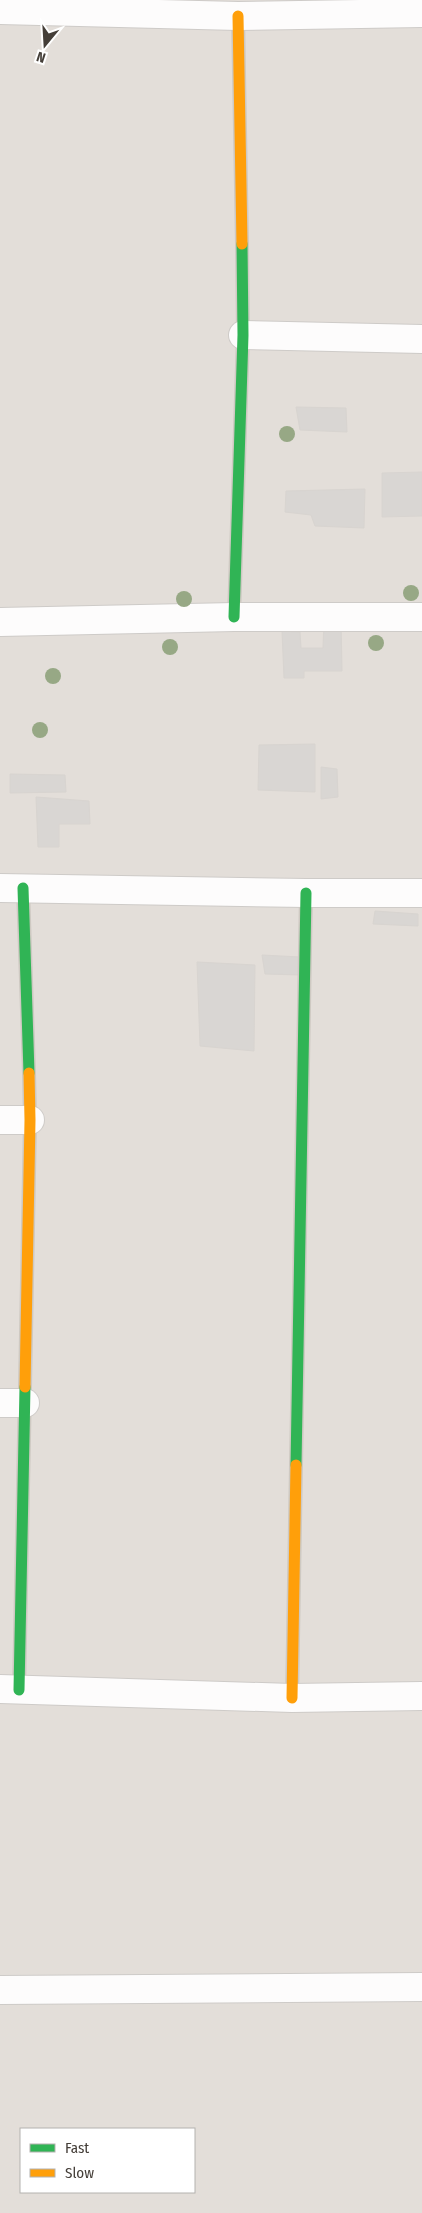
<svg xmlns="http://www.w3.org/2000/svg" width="422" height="2213" font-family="'Fira Sans Condensed',sans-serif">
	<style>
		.residential { fill: #e3ded9; fill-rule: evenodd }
		.building { fill: #d9d6d3; stroke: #d8d4d0 }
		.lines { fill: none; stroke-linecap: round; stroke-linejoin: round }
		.street-casing { stroke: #cecbc8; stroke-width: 30 }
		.fast-casing { stroke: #cec9c2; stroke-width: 14 }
		.slow-casing { stroke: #cec9c2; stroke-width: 14 }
		.street { stroke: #fdfcfc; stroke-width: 28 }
		.fast { stroke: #30b455; stroke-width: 11 }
		.slow { stroke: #ff9f0a; stroke-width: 11 }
		.tree { fill: #97a885 }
	</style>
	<rect width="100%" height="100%" fill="#f0edea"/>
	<path class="residential" d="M0 0H422V2213H0ZM21 2129H194V2192H21Z"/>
	<g class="building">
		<polygon points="296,407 346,408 347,432 300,430"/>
		<polygon points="422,472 422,516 382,517 382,473"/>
		<polygon points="365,489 364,528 315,526 311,515 285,512 286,491"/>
		<polygon points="324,620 341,620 342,671 304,671 304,678 284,678 282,631 300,632 301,648 323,648"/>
		<polygon points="315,744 315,792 258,790 259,745"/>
		<polygon points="321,767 337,769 338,797 321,799"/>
		<polygon points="10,774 65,775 66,792 10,793"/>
		<polygon points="36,797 89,801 90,824 59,824 59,847 38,847"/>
		<polygon points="375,911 418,914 418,926 373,924"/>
		<polygon points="262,955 300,957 301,975 265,974"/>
		<polygon points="197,962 255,965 254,1051 200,1046"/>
	</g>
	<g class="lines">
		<defs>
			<g id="street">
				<polyline points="0,10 238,16 422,13"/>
				<polyline points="243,335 422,339"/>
				<polyline points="0,622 234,617 422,617"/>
				<polyline points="0,888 306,893 422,893"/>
				<polyline points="0,1120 30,1120"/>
				<polyline points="0,1403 25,1403"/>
				<polyline points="0,1689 292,1698 422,1696"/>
				<polyline points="0,1990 422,1987"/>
			</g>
			<g id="fast">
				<polyline points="234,617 243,335 242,244"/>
				<polyline points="23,888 29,1073"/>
				<polyline points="296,1465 306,893"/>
				<polyline points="19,1690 25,1387"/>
			</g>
			<g id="slow">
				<polyline points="238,16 242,244"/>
				<polyline points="25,1387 30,1120 29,1073"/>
				<polyline points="292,1698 296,1465"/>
			</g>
		</defs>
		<use href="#street" class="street-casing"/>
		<use href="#fast" class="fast-casing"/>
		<use href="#slow" class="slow-casing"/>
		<use href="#street" class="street"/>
		<use href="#fast" class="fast"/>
		<use href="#slow" class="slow"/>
	</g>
	<g class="tree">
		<circle cx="287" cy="434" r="8"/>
		<circle cx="411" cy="593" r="8"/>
		<circle cx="184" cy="599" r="8"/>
		<circle cx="376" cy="643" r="8"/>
		<circle cx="170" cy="647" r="8"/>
		<circle cx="53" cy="676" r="8"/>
		<circle cx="40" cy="730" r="8"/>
	</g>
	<rect x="20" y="2128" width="175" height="65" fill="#ffffff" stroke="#b4b2af"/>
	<rect x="30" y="2144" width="25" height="8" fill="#30b455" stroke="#b4b2af"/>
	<text x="65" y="2153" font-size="15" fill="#443e38">Fast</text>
	<rect x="30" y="2169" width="25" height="8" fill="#ff9f0a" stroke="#b4b2af"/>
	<text x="65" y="2178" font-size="15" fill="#443e38">Slow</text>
	<g transform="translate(45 45) rotate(198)" stroke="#ffffff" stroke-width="4" paint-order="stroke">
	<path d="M0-4L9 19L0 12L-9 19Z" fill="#443e38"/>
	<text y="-8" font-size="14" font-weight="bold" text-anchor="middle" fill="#443e38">N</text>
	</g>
</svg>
